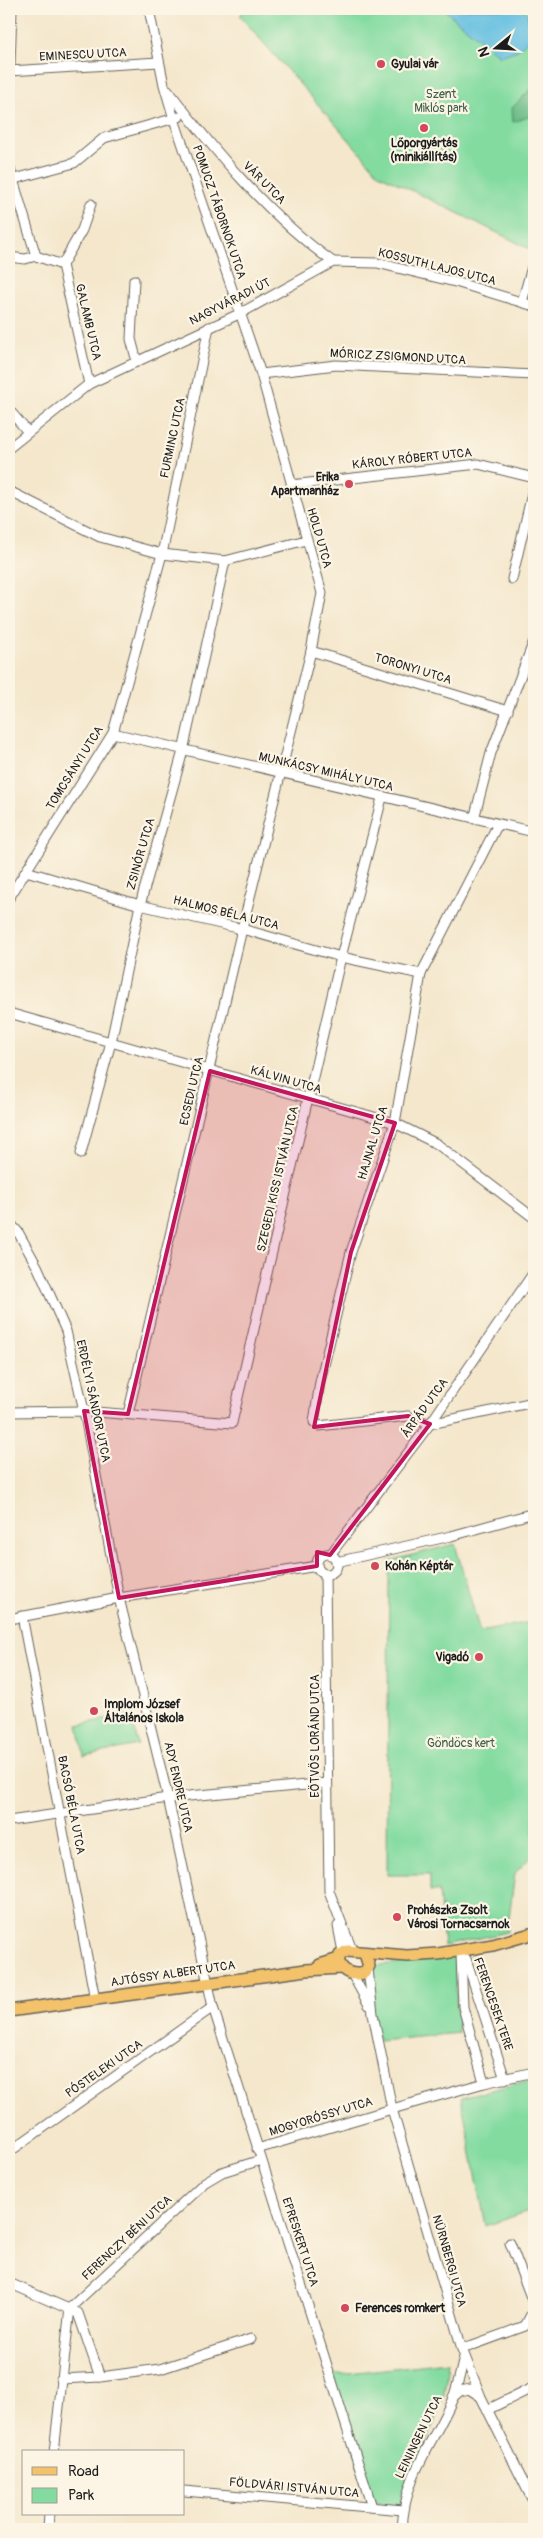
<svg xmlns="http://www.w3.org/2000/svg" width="543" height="2538" font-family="Pangolin,sans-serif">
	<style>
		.green { fill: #83dba0; stroke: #507c5e }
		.forest { fill: #6abb86; stroke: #436c51 }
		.water { fill: #63bfe1; stroke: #406e7e }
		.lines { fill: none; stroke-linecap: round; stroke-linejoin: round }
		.minor-casing { stroke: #68635a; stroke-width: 11 }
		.major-casing { stroke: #68635a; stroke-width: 14 }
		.minor { stroke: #fff; stroke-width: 9 }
		.major { stroke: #f3c26a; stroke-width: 11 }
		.marked { fill: #c2185b; fill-opacity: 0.2; stroke: #c2185b; stroke-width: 4; stroke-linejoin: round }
		.poi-dot { fill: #d1495b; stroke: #fcf5e5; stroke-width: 2 }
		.labels { text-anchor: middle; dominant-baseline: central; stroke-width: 4.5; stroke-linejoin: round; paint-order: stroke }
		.street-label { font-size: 12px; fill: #1c1c1c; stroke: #fcf5e5 }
		.poi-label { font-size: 12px; font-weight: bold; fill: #1c1c1c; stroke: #fcf5e5; text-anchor: start }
		.park-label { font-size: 12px; fill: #405f4a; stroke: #fcf5e5 }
	</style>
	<rect width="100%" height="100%" fill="#fcf5e5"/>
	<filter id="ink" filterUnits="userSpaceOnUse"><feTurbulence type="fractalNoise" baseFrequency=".02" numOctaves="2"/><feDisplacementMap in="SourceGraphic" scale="10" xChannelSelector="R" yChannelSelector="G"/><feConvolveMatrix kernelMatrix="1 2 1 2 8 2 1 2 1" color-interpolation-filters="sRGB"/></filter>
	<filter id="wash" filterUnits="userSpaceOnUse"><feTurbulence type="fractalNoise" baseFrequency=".0096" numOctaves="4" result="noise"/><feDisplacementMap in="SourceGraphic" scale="20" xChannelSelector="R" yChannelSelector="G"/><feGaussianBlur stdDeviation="1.12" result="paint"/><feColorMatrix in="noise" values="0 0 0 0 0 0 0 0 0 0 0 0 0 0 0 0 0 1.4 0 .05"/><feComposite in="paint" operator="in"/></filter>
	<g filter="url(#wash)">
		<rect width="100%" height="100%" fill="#f4e7cc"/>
		<g class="green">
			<polygon points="245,9 534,9 534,251 379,174 240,16"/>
			<polygon points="455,1544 480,1632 534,1621 534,1854 515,1873 507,1932 444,1946 439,1891 430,1891 430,1875 387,1875 389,1561"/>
			<polygon points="132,1714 138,1745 84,1756 78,1725"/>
			<polygon points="455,1956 458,2033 379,2041 362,1975 373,1966"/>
			<polygon points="534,2079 534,2209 486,2226 461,2098"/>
			<polygon points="448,2362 444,2395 403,2510 370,2501 330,2375"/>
		</g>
		<polygon class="forest" points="534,86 534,115 513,122 512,108"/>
		<polygon class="water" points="443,9 522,9 527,13 531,37 518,50 500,56"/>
	</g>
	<g filter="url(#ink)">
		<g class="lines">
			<defs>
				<g id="minor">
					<polyline points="9,71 159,62"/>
					<path d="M168 90C215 152 269 216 333 262"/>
					<polyline points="9,92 12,9"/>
					<polyline points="9,166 36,256 62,265 89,384"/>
					<polyline points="11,180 74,163 104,138 179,117"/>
					<polyline points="9,257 25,259 36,256"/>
					<polyline points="62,265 82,230 91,204"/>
					<polyline points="134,280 131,339 137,362"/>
					<polyline points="522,302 534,260"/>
					<polyline points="261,374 336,365 534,375"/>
					<polyline points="9,410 28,432"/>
					<polyline points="9,448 89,384 241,313 333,262 377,263 459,283 534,306"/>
					<polyline points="291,485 478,464 534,478"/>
					<polyline points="9,491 100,537 162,554 225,561 306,540"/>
					<polyline points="512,579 534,485"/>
					<polyline points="311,651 508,711"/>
					<polyline points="113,733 534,832"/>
					<polyline points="474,819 491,753 534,641"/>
					<polyline points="498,824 421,974 395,1123 351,1252 320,1382 314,1422 319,1426 408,1416 430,1424 534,1402"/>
					<polyline points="26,871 140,905 242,929 341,957 421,974"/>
					<polyline points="9,898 113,733 162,554 209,327"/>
					<polyline points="9,1013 395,1123 437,1144 534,1218"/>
					<polyline points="81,1153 111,1042 140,905 183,751 225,561"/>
					<polyline points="9,1222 18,1232 38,1268 66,1331 84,1411 119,1598 168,1798 213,2007 372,2507"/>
					<polyline points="9,1412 84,1411 232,1423 341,957 382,798"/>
					<polyline points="128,1414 242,929 311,651 322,593 261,374 174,119 164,85 149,9"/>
					<circle cx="327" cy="1564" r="10"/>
					<polyline points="330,1555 430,1424 534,1272"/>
					<polyline points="336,1562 451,1536 534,1513"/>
					<polyline points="325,1574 329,1891 352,1950"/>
					<polyline points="22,1616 95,1999"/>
					<polyline points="9,1619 119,1598 317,1566"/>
					<polyline points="9,1821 168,1798 327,1783"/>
					<polyline points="338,1926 343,1952"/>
					<polyline points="461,1952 466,1959 505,2079"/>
					<polyline points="461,1954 463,2007 484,2083"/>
					<polyline points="368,1969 373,2014 392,2109 462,2349 481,2397 534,2503"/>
					<polyline points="352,1974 369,2005"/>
					<polyline points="257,2149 392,2109 484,2083 534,2072"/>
					<polyline points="9,2152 213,2007"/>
					<polyline points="510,2243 534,2305"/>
					<polyline points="9,2283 78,2313 100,2377"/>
					<polyline points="70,2308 205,2182 222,2172 261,2160"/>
					<polyline points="462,2349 525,2326 534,2309"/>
					<polyline points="61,2379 100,2377 160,2369 251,2339"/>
					<polyline points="453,2397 460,2391 469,2389 480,2396"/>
					<polyline points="487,2410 534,2387"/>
					<polyline points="54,2452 70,2308"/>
					<polyline points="184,2491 403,2510"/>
					<polyline points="48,2529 49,2514"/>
					<path d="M402 2529C405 2473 432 2446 453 2398 458 2385 461 2370 464 2357"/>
				</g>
				<g id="major">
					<path d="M339 1963C344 1973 353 1976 364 1973L369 1966 365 1954"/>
					<polyline points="320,1965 339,1959 340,1955 347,1951 407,1956 438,1954 493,1945 534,1933"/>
					<polyline points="9,2011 306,1970 342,1968"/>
				</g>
			</defs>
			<use href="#minor" class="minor-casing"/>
			<use href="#major" class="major-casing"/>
			<use href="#minor" class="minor"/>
			<use href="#major" class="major"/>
		</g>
	</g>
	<path class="marked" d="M210 1071 395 1123 351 1252 314 1427 408 1416 430 1424 330 1555 317 1552V1566L119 1598 84 1411 128 1414Z"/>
	<g class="poi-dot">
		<circle cx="381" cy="64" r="5"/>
		<circle cx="424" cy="128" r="5"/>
		<circle cx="349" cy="484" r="5"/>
		<circle cx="375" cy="1566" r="5"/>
		<circle cx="479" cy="1657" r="5"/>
		<circle cx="94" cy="1711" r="5"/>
		<circle cx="397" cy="1917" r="5"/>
		<circle cx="345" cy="2308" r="5"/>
	</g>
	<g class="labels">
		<g class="street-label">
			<text transform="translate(83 55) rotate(-3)">EMINESCU UTCA</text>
			<text transform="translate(264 183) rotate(45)">VÁR UTCA</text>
			<text transform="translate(219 212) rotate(71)">POMUCZ TÁBORNOK UTCA</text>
			<text transform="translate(437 267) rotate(14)">KOSSUTH LAJOS UTCA</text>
			<text transform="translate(230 302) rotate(-27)">NAGYVÁRADI ÚT</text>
			<text transform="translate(88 322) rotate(77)">GALAMB UTCA</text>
			<text transform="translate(398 357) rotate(3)">MÓRICZ ZSIGMOND UTCA</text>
			<text transform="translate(173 438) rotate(-78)">FURMINC UTCA</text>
			<text transform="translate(412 459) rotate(-6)">KÁROLY RÓBERT UTCA</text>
			<text transform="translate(319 538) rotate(74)">HOLD UTCA</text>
			<text transform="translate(413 669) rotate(17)">TORONYI UTCA</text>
			<text transform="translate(75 768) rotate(-58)">TOMCSÁNYI UTCA</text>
			<text transform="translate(326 772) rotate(13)">MUNKÁCSY MIHÁLY UTCA</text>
			<text transform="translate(141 854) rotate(-74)">ZSINÓR UTCA</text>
			<text transform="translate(226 913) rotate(14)">HALMOS BÉLA UTCA</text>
			<text transform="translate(286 1080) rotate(16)">KÁLVIN UTCA</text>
			<text transform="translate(192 1091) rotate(-77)">ECSEDI UTCA</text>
			<text transform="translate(373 1143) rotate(-73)">HAJNAL UTCA</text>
			<text transform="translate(278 1179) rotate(-77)">SZEGEDI KISS ISTVÁN UTCA</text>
			<text transform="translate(93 1401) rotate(78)">ERDÉLYI SÁNDOR UTCA</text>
			<text transform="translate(425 1408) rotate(-54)">ÁRPÁD UTCA</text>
			<text transform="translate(315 1736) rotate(-90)">EÖTVÖS LORÁND UTCA</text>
			<text transform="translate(178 1787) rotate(77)">ADY ENDRE UTCA</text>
			<text transform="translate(71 1805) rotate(79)">BACSÓ BÉLA UTCA</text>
			<text transform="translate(173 1974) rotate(-8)">AJTÓSSY ALBERT UTCA</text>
			<text transform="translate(493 2004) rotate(71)">FERENCESEK TERE</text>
			<text transform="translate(104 2069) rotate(-35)">PÓSTELEKI UTCA</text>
			<text transform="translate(321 2117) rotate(-17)">MOGYORÓSSY UTCA</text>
			<text transform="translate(127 2238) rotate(-43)">FERENCZY BÉNI UTCA</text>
			<text transform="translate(300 2242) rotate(72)">EPRESKERT UTCA</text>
			<text transform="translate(449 2261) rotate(74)">NÜRNBERGI UTCA</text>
			<text transform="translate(419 2437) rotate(-64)">LEININGEN UTCA</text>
			<text transform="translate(294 2488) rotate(5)">FÖLDVÁRI ISTVÁN UTCA</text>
		</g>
		<g class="poi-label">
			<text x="391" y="64">Gyulai vár</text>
			<text x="424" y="143" text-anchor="middle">Lőporgyártás<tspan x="424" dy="14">(minikiállítás)</tspan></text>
			<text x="339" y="477" text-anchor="end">Erika<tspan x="339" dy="14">Apartmanház</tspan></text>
			<text x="385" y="1566">Kohán Képtár</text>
			<text x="469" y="1657" text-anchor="end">Vigadó</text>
			<text x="104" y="1704">Implom József<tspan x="104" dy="14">Általános Iskola</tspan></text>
			<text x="407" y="1910">Prohászka Zsolt<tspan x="407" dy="14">Városi Tornacsarnok</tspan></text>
			<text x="355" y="2308">Ferences romkert</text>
		</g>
		<g class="park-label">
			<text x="441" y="94">Szent<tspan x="441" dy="14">Miklós park</tspan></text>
			<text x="461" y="1743">Göndöcs kert</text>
		</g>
	</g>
	<rect width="543" height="2538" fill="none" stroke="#fcf5e5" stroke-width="30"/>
	<rect x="22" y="2450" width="162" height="65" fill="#fcf5e5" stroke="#a29e95"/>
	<rect x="32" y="2467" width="25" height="8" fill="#f3c26a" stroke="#a29e95"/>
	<text x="68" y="2476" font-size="15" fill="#1c1c1c">Road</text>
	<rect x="32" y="2488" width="25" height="15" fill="#83dba0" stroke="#a29e95"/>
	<text x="68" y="2500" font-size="15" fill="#1c1c1c">Park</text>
	<g transform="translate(496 48) rotate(252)" stroke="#fcf5e5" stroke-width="4" paint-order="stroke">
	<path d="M0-4L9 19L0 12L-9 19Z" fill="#1c1c1c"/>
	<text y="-8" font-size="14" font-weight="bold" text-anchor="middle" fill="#1c1c1c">N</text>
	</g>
</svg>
